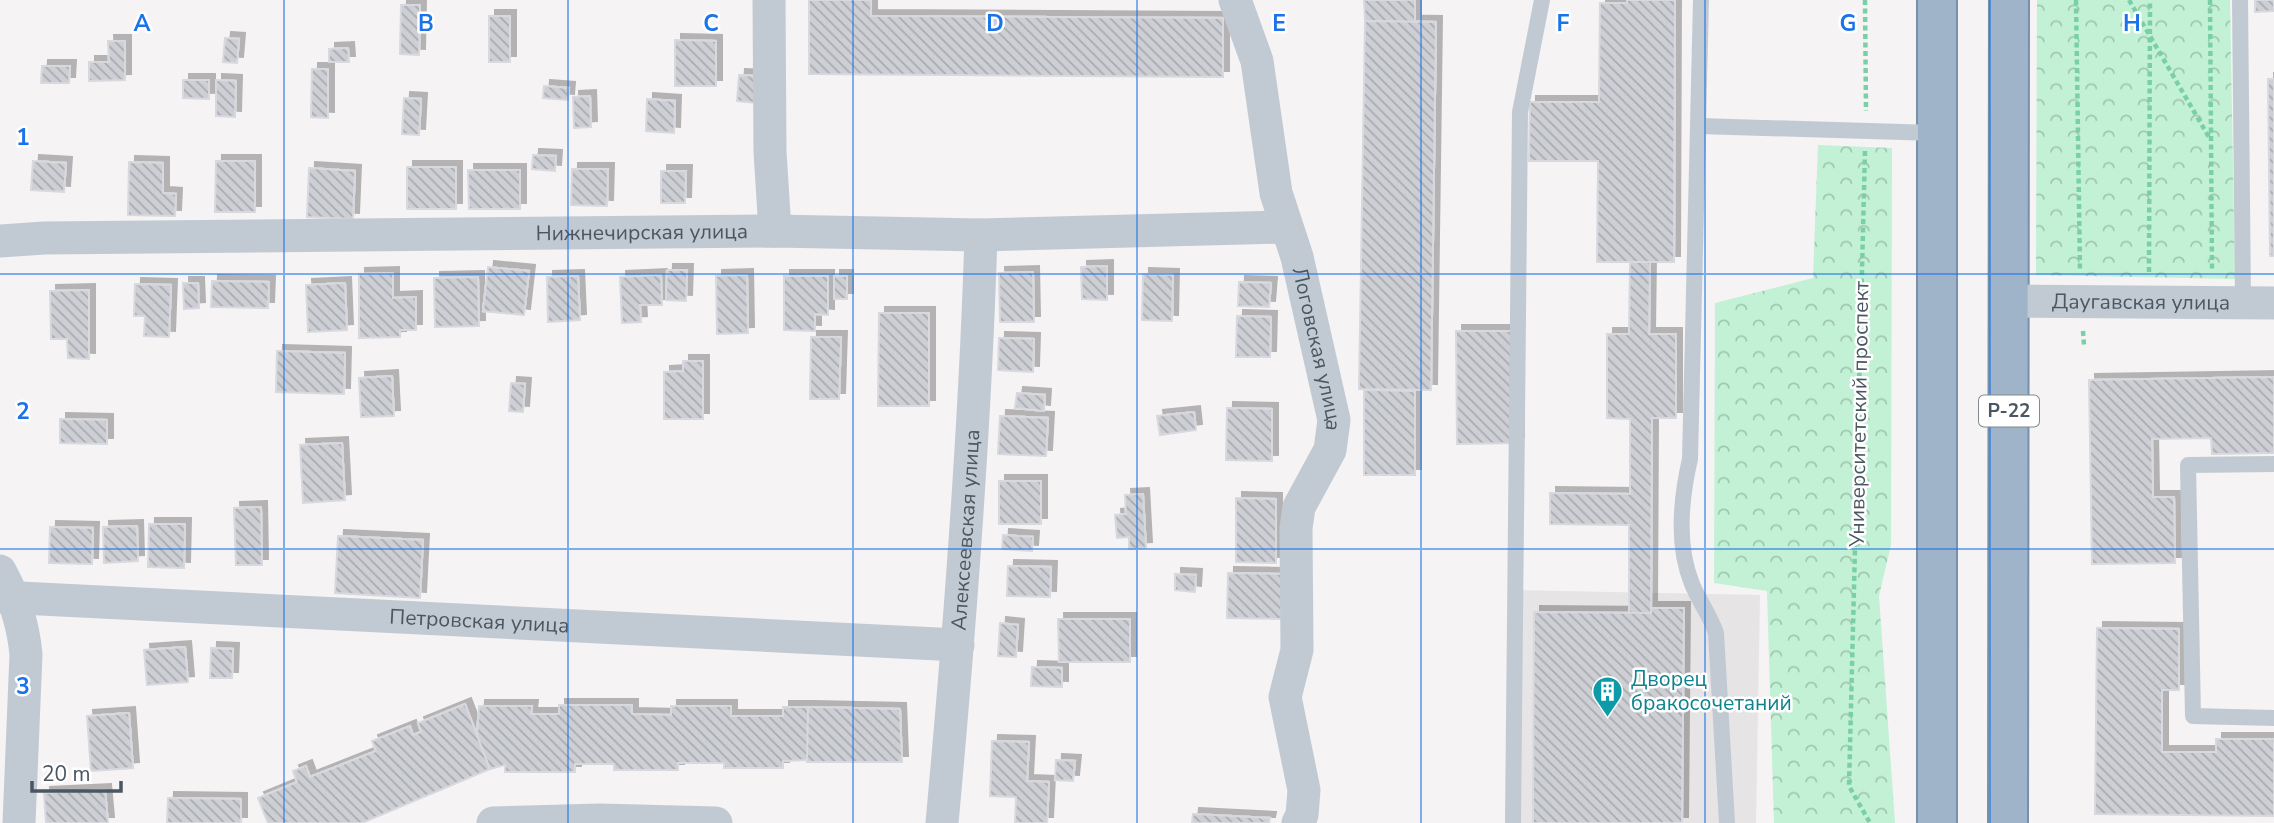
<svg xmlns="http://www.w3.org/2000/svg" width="2274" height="823" font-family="'Nunito Sans',sans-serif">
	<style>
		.education { fill: #e6e4e5 }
		.park { fill: url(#park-crowns) }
		.building { fill: url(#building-back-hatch); stroke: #d7d9de; stroke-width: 2; filter: url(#shadow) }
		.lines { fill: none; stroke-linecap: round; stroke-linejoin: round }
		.trunk-casing { stroke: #7690ad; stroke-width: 42 }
		.path { stroke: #7ad0a6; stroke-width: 4.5; stroke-dasharray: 5 3.5; stroke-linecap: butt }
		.service { stroke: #c1cad2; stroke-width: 16 }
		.minor { stroke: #c1cad2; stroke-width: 33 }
		.trunk { stroke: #9fb4c9; stroke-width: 38 }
		.grid { fill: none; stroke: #1a73e8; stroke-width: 2; stroke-opacity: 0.55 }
		.labels { text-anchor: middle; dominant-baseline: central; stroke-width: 5; stroke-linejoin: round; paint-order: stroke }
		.shield { fill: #fff; stroke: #808990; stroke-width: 2 }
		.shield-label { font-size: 19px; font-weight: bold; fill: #4a5661 }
		.street-label { font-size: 21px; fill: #4a5661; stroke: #fff }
		.culture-label { font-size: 21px; fill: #0d838f; stroke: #fff; text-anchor: start }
		.grid-label { font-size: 23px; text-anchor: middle; font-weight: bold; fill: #1a73e8; stroke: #fff; stroke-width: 5; stroke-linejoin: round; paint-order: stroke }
	</style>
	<defs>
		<pattern id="park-crowns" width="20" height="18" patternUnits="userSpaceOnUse" patternTransform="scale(1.75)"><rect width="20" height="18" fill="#c3f1d5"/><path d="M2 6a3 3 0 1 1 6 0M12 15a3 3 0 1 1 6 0" fill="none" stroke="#a0c6b0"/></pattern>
		<pattern id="building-back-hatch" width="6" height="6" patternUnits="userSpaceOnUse" patternTransform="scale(1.75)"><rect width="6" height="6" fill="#cdcfd5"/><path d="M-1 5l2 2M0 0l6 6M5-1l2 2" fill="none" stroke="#a8abb0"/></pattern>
		<filter id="shadow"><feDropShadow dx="6" dy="-6" stdDeviation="0" flood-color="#0004"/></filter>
	</defs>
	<rect width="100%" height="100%" fill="#f5f3f3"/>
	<polygon class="education" points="1514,590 1760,595 1756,823 1509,823"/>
	<g class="park">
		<polygon points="2037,0 2230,0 2235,279 2036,275"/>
		<polygon points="1818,145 1892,148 1891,545 1879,596 1895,823 1774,823 1767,591 1714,583 1715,303 1813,278"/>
	</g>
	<g class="building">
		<polygon points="809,0 871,0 871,16 1223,18 1223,77 809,74"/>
		<polygon points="1364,0 1415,0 1415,22 1365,21"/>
		<polygon points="1627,0 1675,0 1674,262 1597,262 1598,161 1529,161 1530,102 1599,102 1600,3 1627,3"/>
		<polygon points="2255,0 2274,0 2274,11 2255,12"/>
		<polygon points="401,5 420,5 419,55 400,54"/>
		<rect x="489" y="16" width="21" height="46"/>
		<polygon points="1365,21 1436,22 1431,390 1359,389"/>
		<polygon points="225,38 239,39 237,63 223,62"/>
		<polygon points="675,40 716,41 716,86 675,86"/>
		<polygon points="108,41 125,41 125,80 89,81 89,62 109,62"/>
		<polygon points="348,48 349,62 329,62 329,49"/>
		<polygon points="42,66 70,66 69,83 41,83"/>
		<polygon points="312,69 328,69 328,118 311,117"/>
		<polygon points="739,75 759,76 757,103 737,101"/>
		<polygon points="2268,79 2274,79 2274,256 2270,256"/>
		<polygon points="183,80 209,80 209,99 183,98"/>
		<polygon points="216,80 236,81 235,117 216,116"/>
		<polygon points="544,86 569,88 568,100 543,98"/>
		<polygon points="590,96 591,127 574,128 573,97"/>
		<polygon points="404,98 421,99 419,135 402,134"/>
		<polygon points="647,99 675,101 674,133 646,131"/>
		<polygon points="533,155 556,156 555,171 532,169"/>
		<polygon points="33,161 66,163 64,192 31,190"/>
		<polygon points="216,161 255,161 255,212 215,212"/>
		<polygon points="129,162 163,163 163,193 176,194 175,216 128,215"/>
		<rect x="407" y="167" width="49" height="42"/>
		<polygon points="309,168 355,171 353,219 307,217"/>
		<polygon points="572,169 608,169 607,206 571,205"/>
		<polygon points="468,170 520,170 520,209 469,209"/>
		<polygon points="661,171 686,171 685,203 661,203"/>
		<polygon points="1630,262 1650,262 1649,334 1676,334 1676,418 1652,418 1651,613 1629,613 1629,525 1550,524 1550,493 1630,494 1630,419 1607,418 1607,334 1629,334"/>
		<polygon points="1107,266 1107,300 1082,299 1081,267"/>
		<polygon points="488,267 529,271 524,315 483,311"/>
		<polygon points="667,270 687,270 686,301 666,300"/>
		<polygon points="1033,272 1034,322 1000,322 999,273"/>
		<polygon points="393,273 393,298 416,297 416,330 400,330 400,337 359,338 359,274"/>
		<polygon points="1143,274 1173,275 1172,321 1142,320"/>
		<polygon points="661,275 662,305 640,305 641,322 622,323 620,277"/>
		<polygon points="747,275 748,333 717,334 716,276"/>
		<polygon points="578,276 580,320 548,322 547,277"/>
		<polygon points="784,276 828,276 828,315 815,314 815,331 784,330"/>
		<rect x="834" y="276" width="13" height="23"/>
		<polygon points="478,277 479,326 435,327 434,278"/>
		<polygon points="212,281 269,282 268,308 211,307"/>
		<polygon points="1239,282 1271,283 1269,307 1238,306"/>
		<polygon points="183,283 198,283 199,308 184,309"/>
		<polygon points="345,283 347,330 308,332 306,285"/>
		<polygon points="135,284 171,285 169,337 144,336 145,316 134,316"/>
		<polygon points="89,290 89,359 68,358 67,339 51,339 50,291"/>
		<polygon points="879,313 929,313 929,406 878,406"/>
		<polygon points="1237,316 1271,317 1270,357 1236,357"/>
		<polygon points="1456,331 1517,331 1518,443 1457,444"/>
		<polygon points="811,337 841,337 839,399 810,399"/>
		<polygon points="999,338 1034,339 1033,372 998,370"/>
		<polygon points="277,351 345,353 344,394 276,392"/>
		<polygon points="683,361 703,361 703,419 664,419 664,372 683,371"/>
		<polygon points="392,376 394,416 361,417 359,378"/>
		<polygon points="2274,377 2274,453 2212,454 2211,438 2152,439 2153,497 2174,497 2175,563 2092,564 2089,380"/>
		<polygon points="511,383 525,384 523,412 509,411"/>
		<polygon points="1364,390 1415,391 1415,475 1364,475"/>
		<polygon points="1017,393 1045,395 1044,411 1015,408"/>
		<polygon points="1227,408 1272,409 1272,461 1226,460"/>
		<polygon points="1194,412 1196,430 1160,435 1157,416"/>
		<polygon points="1000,416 1048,418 1046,456 998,454"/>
		<polygon points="60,419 107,420 107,444 60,443"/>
		<polygon points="342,443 345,500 303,503 300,445"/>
		<rect x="999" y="481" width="42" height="43"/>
		<polygon points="1143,494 1146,548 1129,549 1129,537 1117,538 1115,515 1126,514 1125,495"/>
		<polygon points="1236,498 1276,499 1276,563 1236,562"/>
		<polygon points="261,507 262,565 236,565 234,508"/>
		<polygon points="149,524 185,524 184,568 148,567"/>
		<polygon points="137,526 138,561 104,563 103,527"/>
		<polygon points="50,527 93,528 92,564 49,563"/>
		<polygon points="1003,535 1033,537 1032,551 1002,549"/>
		<polygon points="338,536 423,540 420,598 335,593"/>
		<polygon points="1008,566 1051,567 1050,597 1007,596"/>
		<polygon points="1228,573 1283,574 1281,619 1227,618"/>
		<polygon points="1175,574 1196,575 1195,592 1175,590"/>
		<polygon points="1651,608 1684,608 1682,823 1533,823 1534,612 1651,613"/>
		<polygon points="1058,619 1130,619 1130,662 1059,662"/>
		<polygon points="1000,623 1018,625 1016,657 998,656"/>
		<polygon points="2097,628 2179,629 2179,690 2162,690 2162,752 2216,752 2216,739 2274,739 2274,816 2095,814"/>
		<polygon points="185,647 188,682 147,685 144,650"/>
		<polygon points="211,648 233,649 232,678 210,678"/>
		<polygon points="1032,667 1062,668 1062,687 1031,686"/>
		<polygon points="465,704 490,769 362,823 268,823 258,798 297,782 293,771 306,766 310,777 376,751 372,741 410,726 413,735 421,732 418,723"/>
		<polygon points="559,705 632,705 632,714 671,715 671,706 731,706 731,716 783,716 783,707 808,707 808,760 783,761 783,768 724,768 724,763 678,763 678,770 614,770 614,764 575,764 575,772 505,772 505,765 490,769 477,735 479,706 532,706 531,714 559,714"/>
		<polygon points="808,707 900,709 902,762 807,762"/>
		<polygon points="129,713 133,768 91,771 87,716"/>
		<polygon points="992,741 1029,742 1027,781 1049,782 1047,823 1015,823 1016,797 990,796"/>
		<polygon points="1056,760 1075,761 1073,781 1055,780"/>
		<polygon points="105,790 108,823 46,823 44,793"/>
		<polygon points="168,798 241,799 241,823 167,823"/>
		<polygon points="1193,814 1270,818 1269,823 1192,823"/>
	</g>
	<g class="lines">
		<defs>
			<g id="trunk">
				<polyline points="1937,823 1937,0"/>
				<polyline points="2008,823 2009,0"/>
			</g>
		</defs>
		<use href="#trunk" class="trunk-casing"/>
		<g class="path">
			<polyline points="1865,0 1866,111"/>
			<polyline points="2076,0 2080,272"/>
			<polyline points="2129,0 2210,139"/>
			<polyline points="2210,0 2212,272"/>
			<polyline points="1865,151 1849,786 1870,823"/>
			<polyline points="2149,272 2150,0"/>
			<polyline points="2083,331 2084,345"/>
		</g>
		<g class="service">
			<path d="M1701 0 1690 459C1681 498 1676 545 1692 584 1699 601 1710 615 1716 633L1727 823"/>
			<polyline points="2240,0 2243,302"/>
			<polyline points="1699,126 1935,133"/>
			<polyline points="2274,464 2188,465 2193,716 2274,718"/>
			<polyline points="1513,823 1520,112 1542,0"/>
		</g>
		<g class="minor">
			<polyline points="769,0 770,152 775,231"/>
			<path id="s1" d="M1235 0 1257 61 1276 193 1297 257 1334 420 1330 450 1299 507 1296 528 1297 650 1285 697 1304 790 1302 815 1298 823"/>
			<path id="s2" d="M0 241 44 238 775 231 981 235 1284 227"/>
			<path id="s3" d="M2010 301 2274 303"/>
			<path d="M0 571C15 598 23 623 26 654L19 823"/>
			<path id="s4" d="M0 597 958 645"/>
			<polyline points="493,823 600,820 716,823"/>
			<path id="s5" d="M942 823C960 627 975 432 981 235"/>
		</g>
		<use href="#trunk" class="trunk"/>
	</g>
	<path class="grid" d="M284 0V823M568 0V823M853 0V823M1137 0V823M1421 0V823M1705 0V823M1990 0V823M0 274H2274M0 549H2274"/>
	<defs>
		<symbol id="building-pin" viewBox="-11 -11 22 30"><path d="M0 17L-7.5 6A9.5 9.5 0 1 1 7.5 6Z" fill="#0f9aa8" stroke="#fff"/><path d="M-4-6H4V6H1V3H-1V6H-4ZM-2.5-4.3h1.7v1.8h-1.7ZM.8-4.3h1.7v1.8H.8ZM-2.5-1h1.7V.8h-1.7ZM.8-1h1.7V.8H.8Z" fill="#fff"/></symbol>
	</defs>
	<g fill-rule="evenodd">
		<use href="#building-pin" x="1590" y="674" width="35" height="47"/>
	</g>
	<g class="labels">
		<rect class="shield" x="1979" y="395.5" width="60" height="31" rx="5"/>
		<g class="shield-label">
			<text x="2009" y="411">Р-22</text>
		</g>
		<g class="street-label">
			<text stroke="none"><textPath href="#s2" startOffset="642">Нижнечирская улица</textPath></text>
			<text stroke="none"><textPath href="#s3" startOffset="131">Даугавская улица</textPath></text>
			<text stroke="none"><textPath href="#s1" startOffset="360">Логовская улица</textPath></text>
			<text transform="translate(1859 414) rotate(-89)">Университетский проспект</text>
			<text stroke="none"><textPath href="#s5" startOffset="294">Алексеевская улица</textPath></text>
			<text stroke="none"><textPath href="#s4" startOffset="480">Петровская улица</textPath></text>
		</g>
		<g class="culture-label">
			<text x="1631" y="679">Дворец<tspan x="1631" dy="24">бракосочетаний</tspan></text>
		</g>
	</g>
	<g class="grid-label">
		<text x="142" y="31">A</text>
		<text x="426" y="31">B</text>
		<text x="711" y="31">C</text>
		<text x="995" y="31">D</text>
		<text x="1279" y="31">E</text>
		<text x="1563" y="31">F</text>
		<text x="1848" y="31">G</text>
		<text x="2132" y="31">H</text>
		<text x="23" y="145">1</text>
		<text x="23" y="419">2</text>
		<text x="23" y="694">3</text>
	</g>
	<path d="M32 781v10h89v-10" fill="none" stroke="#4a5661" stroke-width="3.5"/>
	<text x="42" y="781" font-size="21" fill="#4a5661" stroke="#ffffff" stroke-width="5" paint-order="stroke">20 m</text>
</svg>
